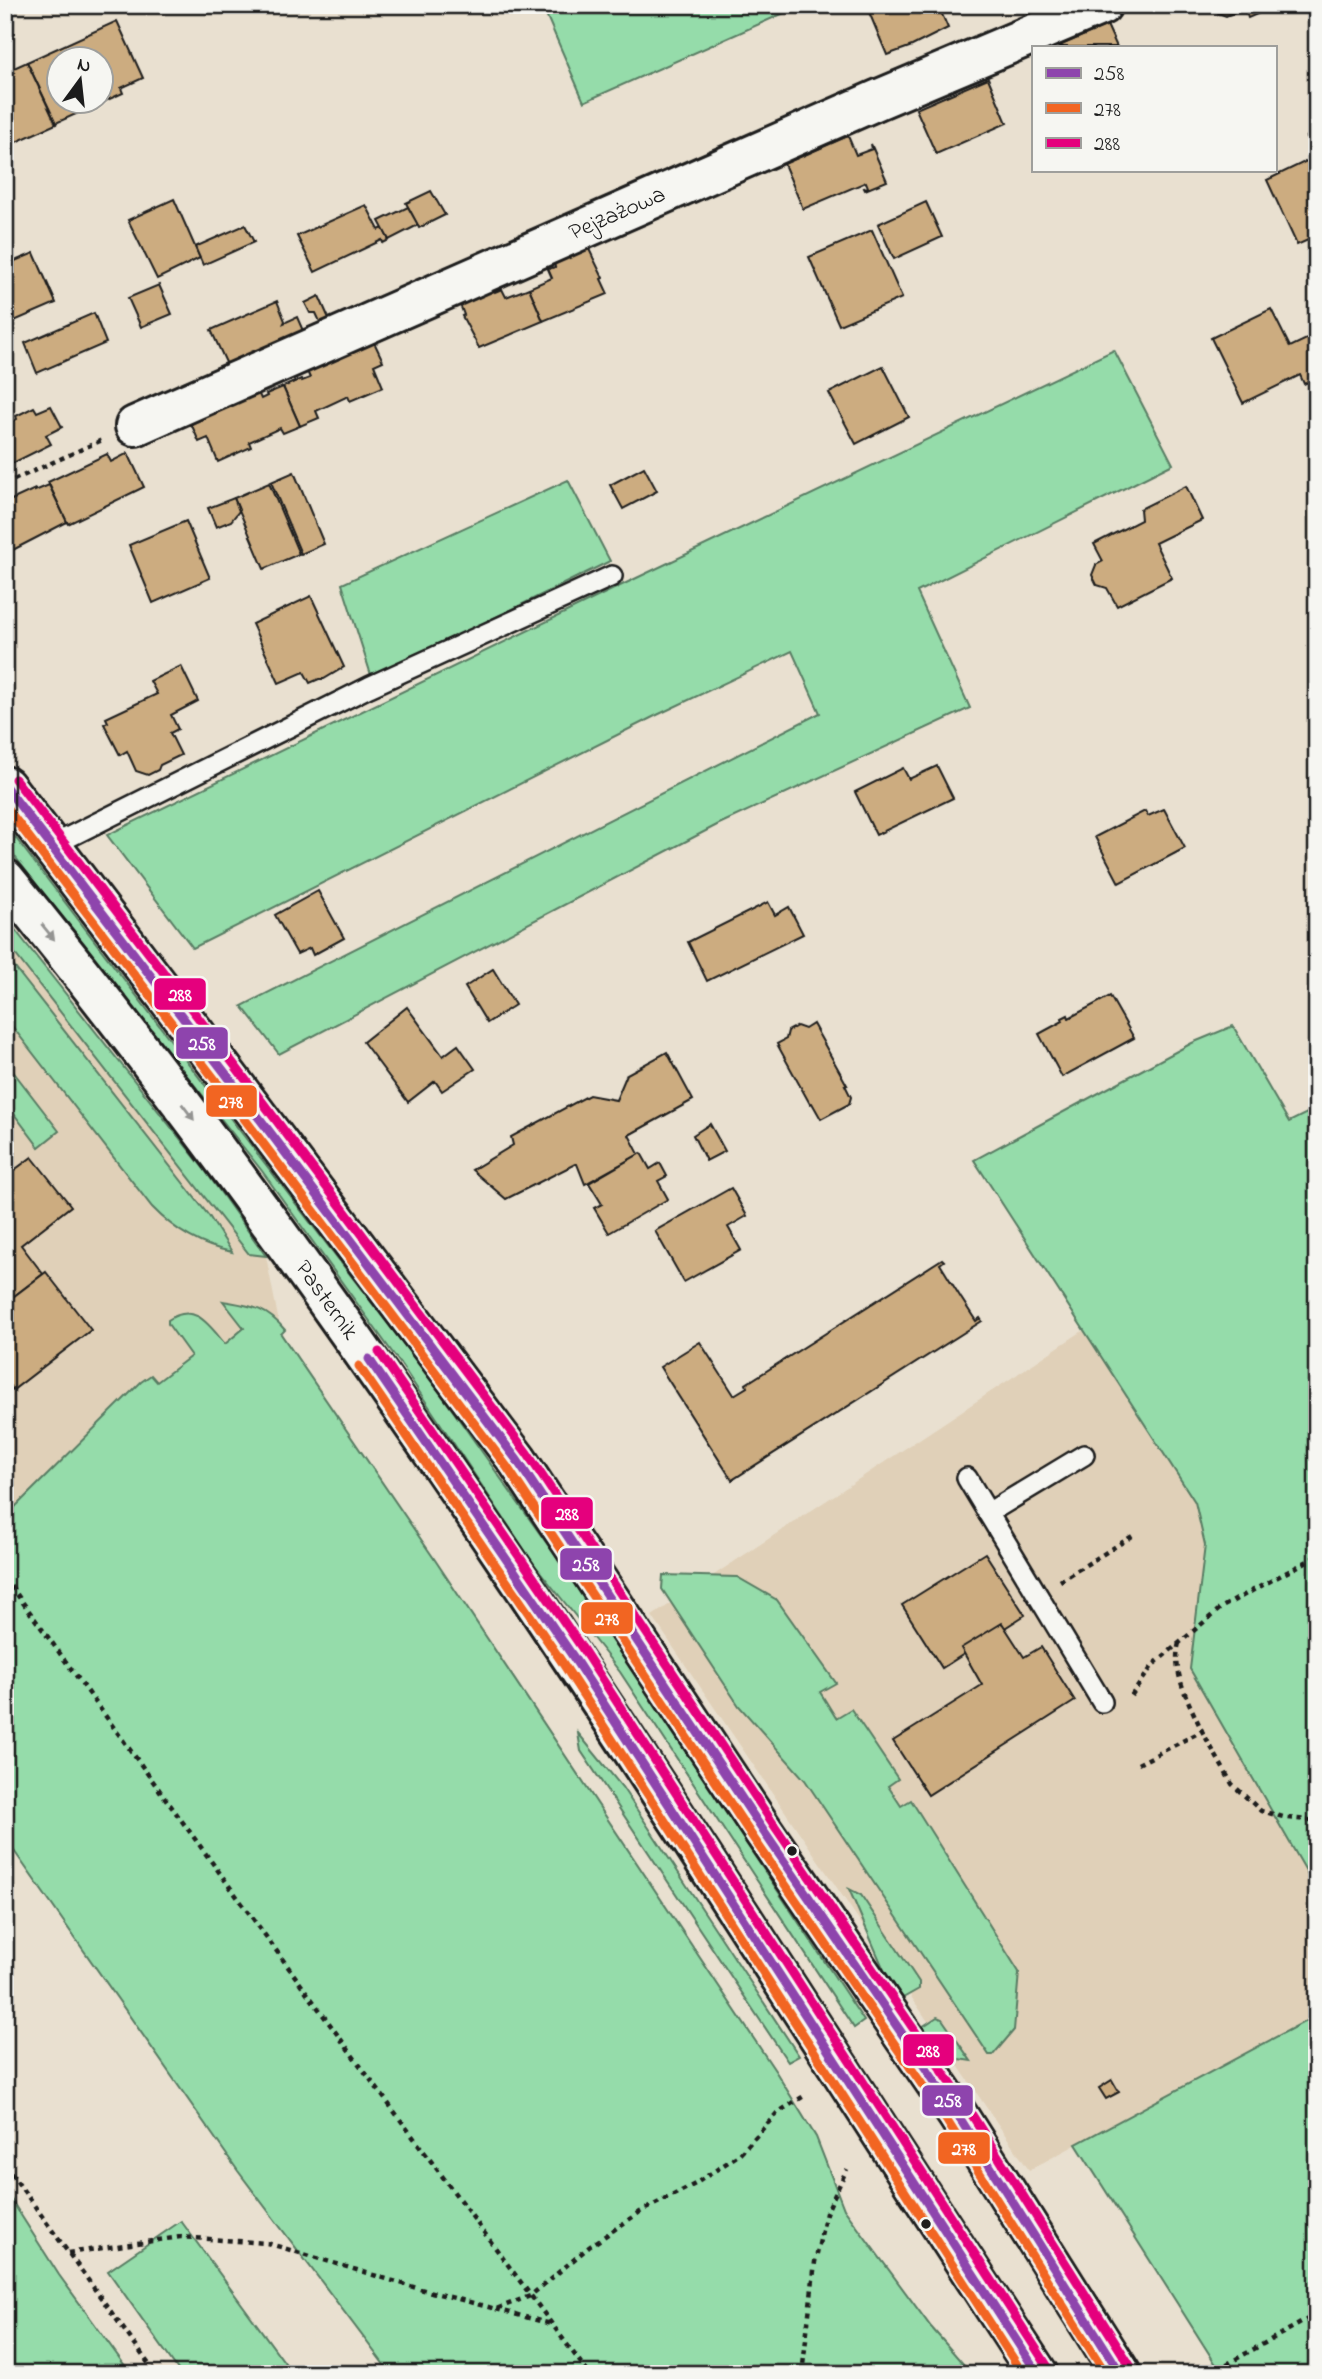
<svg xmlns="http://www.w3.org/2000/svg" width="1322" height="2379" font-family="'Indie Flower',sans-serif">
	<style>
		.built { fill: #e0d0b8 }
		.green { fill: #95dcaa; stroke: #587c63; stroke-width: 2 }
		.building { fill: #ccac80; stroke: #1c1c1c; stroke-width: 2; fill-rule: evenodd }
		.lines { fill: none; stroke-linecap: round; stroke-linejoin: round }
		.service-casing { stroke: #1c1c1c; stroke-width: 24 }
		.minor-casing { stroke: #1c1c1c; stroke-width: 44 }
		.primary-casing { stroke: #1c1c1c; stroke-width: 44 }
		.path { stroke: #1c1c1c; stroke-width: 4.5; stroke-dasharray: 5 5; stroke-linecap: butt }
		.service { stroke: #f6f6f2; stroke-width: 19 }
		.minor { stroke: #f6f6f2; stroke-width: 38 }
		.primary { stroke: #f6f6f2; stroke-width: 38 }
		.bus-1-casing { stroke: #f6f6f2; stroke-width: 14 }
		.bus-2-casing { stroke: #f6f6f2; stroke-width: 14 }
		.bus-3-casing { stroke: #f6f6f2; stroke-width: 14 }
		.bus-1 { stroke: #8e44ad; stroke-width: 9 }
		.bus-2 { stroke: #f26522; stroke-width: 9 }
		.bus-3 { stroke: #e5007d; stroke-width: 9 }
		.oneway { fill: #949492 }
		.bus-dot { fill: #1c1c1c; stroke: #f6f6f2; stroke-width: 2.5 }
		.labels { text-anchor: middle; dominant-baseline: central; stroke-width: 5; stroke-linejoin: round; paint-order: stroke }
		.street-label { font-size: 24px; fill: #1c1c1c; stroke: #f6f6f2 }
		.line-badge { stroke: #f6f6f2; stroke-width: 2.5 }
		.badge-label { font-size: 19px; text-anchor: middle; font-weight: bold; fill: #fff }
	</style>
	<rect width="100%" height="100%" fill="#e9e0d0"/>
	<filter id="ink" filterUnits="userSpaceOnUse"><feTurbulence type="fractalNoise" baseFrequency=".0143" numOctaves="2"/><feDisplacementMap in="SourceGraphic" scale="14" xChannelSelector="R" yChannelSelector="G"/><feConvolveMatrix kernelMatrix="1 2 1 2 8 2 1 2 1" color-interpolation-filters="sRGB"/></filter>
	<g filter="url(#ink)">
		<g class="built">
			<polygon points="5,917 204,1169 266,1256 281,1333 5,1554"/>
			<polygon points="1084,1330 1195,1502 1205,1545 1190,1669 1317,1890 1317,2015 1029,2170 652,1616"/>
		</g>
		<g class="green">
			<polygon points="542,5 802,5 584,102"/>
			<polygon points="1114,350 1173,464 917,592 970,708 719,824 279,1054 242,1006 820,713 792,651 655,716 193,948 107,835 622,585"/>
			<polygon points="568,480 610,561 372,678 342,584"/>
			<polygon points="5,824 434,1384 560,1562 864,2021 854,2028 620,1672 534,1564 402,1366 262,1171 5,844"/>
			<polygon points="5,917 204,1169 266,1256 249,1254 5,941"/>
			<path d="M5 955 209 1216 232 1252C200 1246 175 1231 152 1207L5 1017Z"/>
			<polygon points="1233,1026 1289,1122 1317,1108 1317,1890 1190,1669 1205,1545 1195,1502 974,1160 1192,1043"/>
			<polygon points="5,1061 59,1131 39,1147 5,1102"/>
			<path d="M223 1301C251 1306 266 1307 285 1330L281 1334 435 1560 776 2072 816 2137 844 2209 931 2327 972 2374H391L238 2171 5 1838V1517L141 1382 151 1375 157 1382 191 1356 168 1324V1320C195 1302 209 1325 225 1344L244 1328Z"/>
			<polygon points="663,1575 737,1577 777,1600 836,1683 820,1692 836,1718 851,1709 898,1779 888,1786 901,1806 911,1800 1019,1972 1014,2030 993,2055 989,2055 805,1780 739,1706 662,1589"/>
			<polygon points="578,1733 622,1787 799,2056 788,2062 581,1751"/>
			<polygon points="849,1889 861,1895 919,1982 919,1989 903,1998 884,1970"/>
			<polygon points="1317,2015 1317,2374 1222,2374 1076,2144"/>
			<polygon points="937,2017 942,2019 971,2061 946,2057 922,2027"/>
			<polygon points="5,2190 59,2275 131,2374 5,2374"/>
			<polygon points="181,2221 293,2374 181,2374 108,2271"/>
		</g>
		<g class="building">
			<polygon points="866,5 938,5 948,28 912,46 887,55"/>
			<polygon points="1214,5 1278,5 1248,18 1244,8 1226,16 1218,13"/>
			<path d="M117 21 143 78 121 88 123 93 56 123 27 62ZM60 60H102V102H60Z"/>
			<polygon points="1107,25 1117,47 1057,47"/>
			<polygon points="27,62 56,124 5,147 5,72"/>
			<polygon points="988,78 1007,123 936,154 916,109"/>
			<polygon points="1317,132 1317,156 1314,157 1306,137"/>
			<polygon points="848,136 856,155 872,149 871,144 887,181 865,190 864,188 868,187 866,182 803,209 784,164"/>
			<polygon points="1317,156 1317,236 1297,245 1267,180"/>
			<polygon points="431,191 445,215 419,228 406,203"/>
			<polygon points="174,199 200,258 157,279 128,220"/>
			<polygon points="926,202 942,237 894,259 878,224"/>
			<polygon points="366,205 379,230 383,228 389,240 383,243 382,240 315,272 297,236"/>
			<polygon points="408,207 418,225 389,240 379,221"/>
			<polygon points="245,225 254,242 203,265 195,247"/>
			<polygon points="872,230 902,298 839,325 809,257"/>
			<polygon points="587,245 603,278 601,279 608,294 543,321 529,288 552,278 548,269 555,267 553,260"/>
			<polygon points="34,253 56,303 5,325 5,265"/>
			<polygon points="159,285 172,314 141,327 128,298"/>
			<polygon points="492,285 495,292 502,289 506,297 529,288 543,321 479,348 462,316 464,315 458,299"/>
			<polygon points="319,296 331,323 322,326 316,313 310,313 305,303"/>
			<polygon points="277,301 285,321 284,323 297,317 304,333 228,367 211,330"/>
			<polygon points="1271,309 1290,347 1317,334 1317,378 1304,384 1300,375 1243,403 1211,338"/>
			<polygon points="94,313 106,343 37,373 25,343"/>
			<polygon points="373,340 383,361 374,365 383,387 350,401 348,396 316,411 319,418 300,426 283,387 301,379 302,381 310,378 305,367"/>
			<polygon points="883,366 909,417 856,444 829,393"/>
			<polygon points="283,387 300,426 283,433 280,428 249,442 251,447 218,462 208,438 199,442 190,421 256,388 261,399 267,396 266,394"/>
			<polygon points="51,406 62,427 46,435 51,444 5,467 5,425 17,419 16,416 34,407 37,412"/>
			<polygon points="128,453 144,487 68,524 48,482 107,454 111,462"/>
			<polygon points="644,467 657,491 623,509 610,485"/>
			<polygon points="294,472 324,544 301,554 271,482"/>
			<polygon points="269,483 299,554 264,569 234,498"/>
			<polygon points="49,485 67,522 5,554 5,503 35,489 35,491"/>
			<polygon points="1186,486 1202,520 1155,543 1172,578 1117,606 1107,588 1097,585 1092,575 1096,565 1103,561 1094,544 1141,520 1140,509"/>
			<polygon points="234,498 239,511 231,521 216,527 208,508"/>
			<polygon points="186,521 210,578 153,603 129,545"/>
			<polygon points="311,596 344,667 324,679 319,679 310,683 304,672 279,683 252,624"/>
			<polygon points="181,666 198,701 171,715 178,729 170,733 181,755 160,765 158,770 148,775 136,771 127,751 120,755 104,724 108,722 106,718 157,694 150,681"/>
			<polygon points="937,766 953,798 876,835 855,792 903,768 909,779"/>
			<polygon points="1164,809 1185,848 1119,883 1095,837 1145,811 1148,816"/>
			<polygon points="318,891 344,938 313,955 310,948 297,954 275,915"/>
			<polygon points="768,902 775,915 789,907 803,934 707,981 688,942"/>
			<polygon points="493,969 515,1005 487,1023 465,987"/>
			<polygon points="1110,996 1134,1038 1062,1077 1039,1034 1063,1021 1062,1018 1068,1015 1069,1018"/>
			<polygon points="407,1007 443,1056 458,1045 475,1069 442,1091 435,1081 408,1102 363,1042"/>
			<polygon points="813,1024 847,1085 845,1085 851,1097 849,1104 821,1119 812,1103 810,1104 777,1044 786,1039 788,1031 797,1026 805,1029"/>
			<polygon points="667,1052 693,1100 629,1135 639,1154 585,1184 577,1164 575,1164 506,1199 472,1170 513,1145 511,1137 589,1095 616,1100 627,1074"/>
			<polygon points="710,1124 725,1151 706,1161 693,1135"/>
			<polygon points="641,1153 650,1169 660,1163 667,1176 658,1181 668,1199 609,1233 594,1208 602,1204 589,1183"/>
			<polygon points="32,1157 71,1206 21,1245 43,1274 5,1303 5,1177"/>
			<polygon points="731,1188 747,1216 728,1227 741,1250 684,1282 655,1231"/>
			<polygon points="942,1259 944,1261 940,1264 961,1298 976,1321 980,1318 982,1321 732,1480 660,1367 700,1342 734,1395 747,1387 746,1384"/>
			<polygon points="46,1272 91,1330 13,1390 5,1379 5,1303"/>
			<polygon points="985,1553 1025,1615 942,1668 902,1605"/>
			<polygon points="1002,1623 1024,1657 1041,1647 1075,1701 928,1795 893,1741 982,1685 961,1648"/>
			<polygon points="1112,2080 1119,2092 1106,2099 1099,2088"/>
		</g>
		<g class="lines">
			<defs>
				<g id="service">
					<polyline points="51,846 369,687 612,576"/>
					<polyline points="967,1478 1102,1702"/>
					<polyline points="988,1513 1084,1455"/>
				</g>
				<g id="minor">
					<path id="s1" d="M135 426 877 100 1102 5"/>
				</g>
				<g id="primary">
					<polyline points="5,786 226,1074 517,1460 764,1832 957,2114 1121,2374"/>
					<path id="s2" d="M5 879C391 1349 705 1867 1038 2374"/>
				</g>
			</defs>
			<use href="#service" class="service-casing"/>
			<use href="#minor" class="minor-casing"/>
			<use href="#primary" class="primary-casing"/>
			<g class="path">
				<polyline points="5,484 102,440"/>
				<polyline points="5,1578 353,2056 589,2374"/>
				<polyline points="1060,1581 1134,1535"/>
				<path d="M1179 1643C1171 1673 1190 1704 1202 1731"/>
				<polyline points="1131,1696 1153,1665 1222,1607 1317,1556"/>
				<polyline points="1138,1764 1202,1731 1232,1784 1261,1811 1287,1818 1317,1821"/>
				<polyline points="5,2165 156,2374"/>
				<polyline points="68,2253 180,2237 267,2243 420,2289 496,2309 530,2296 589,2247 640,2212 695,2184 740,2154 777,2113 804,2096"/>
				<polyline points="496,2309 551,2324"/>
				<polyline points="802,2374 815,2262 826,2213 847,2169"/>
				<polyline points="1209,2374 1317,2314"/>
			</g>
			<use href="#service" class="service"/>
			<use href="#minor" class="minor"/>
			<use href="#primary" class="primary"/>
			<defs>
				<g id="bus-1">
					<polyline points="5,786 226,1074 517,1460 764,1832 957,2114 1121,2374"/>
					<polyline points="369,1359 572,1655 1038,2374"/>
				</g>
				<g id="bus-2">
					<polyline points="5,806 216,1081 507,1467 754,1839 947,2121 1106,2374"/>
					<polyline points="359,1366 562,1662 1023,2374"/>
				</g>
				<g id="bus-3">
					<polyline points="15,779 236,1067 527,1453 774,1825 967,2107 1131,2367"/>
					<polyline points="379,1352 582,1648 1048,2367"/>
				</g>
			</defs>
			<use href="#bus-1" class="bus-1-casing"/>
			<use href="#bus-2" class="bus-2-casing"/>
			<use href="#bus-3" class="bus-3-casing"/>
			<use href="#bus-1" class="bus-1"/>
			<use href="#bus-2" class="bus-2"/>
			<use href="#bus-3" class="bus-3"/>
		</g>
		<defs><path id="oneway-solid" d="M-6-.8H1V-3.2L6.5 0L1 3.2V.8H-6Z" transform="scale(1.75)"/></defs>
		<g class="oneway">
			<use href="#oneway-solid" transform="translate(48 932) rotate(51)"/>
			<use href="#oneway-solid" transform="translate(188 1112) rotate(53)"/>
		</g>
	</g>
	<g class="bus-dot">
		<circle cx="792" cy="1851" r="6"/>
		<circle cx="926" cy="2224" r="6"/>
	</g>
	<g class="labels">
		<g class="street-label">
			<text stroke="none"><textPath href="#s1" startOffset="527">Pejzażowa</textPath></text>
			<text stroke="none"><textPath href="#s2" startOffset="530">Pasternik</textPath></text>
		</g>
	</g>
	<g class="line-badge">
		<rect x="153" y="977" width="54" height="34" rx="7" fill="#e5007d"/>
		<rect x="175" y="1026" width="54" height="34" rx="7" fill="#8e44ad"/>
		<rect x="205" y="1084" width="53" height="34" rx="7" fill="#f26522"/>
		<rect x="540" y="1496" width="54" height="34" rx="7" fill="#e5007d"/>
		<rect x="559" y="1547" width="54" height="34" rx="7" fill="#8e44ad"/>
		<rect x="580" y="1601" width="54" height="34" rx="7" fill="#f26522"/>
		<rect x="902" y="2033" width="53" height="34" rx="7" fill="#e5007d"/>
		<rect x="921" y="2084" width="53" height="33" rx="7" fill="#8e44ad"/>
		<rect x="937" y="2131" width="54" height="34" rx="7" fill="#f26522"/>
	</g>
	<g class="badge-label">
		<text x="180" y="1001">288</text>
		<text x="202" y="1050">258</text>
		<text x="231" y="1108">278</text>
		<text x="567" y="1520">288</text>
		<text x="586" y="1571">258</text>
		<text x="607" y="1625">278</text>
		<text x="928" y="2057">288</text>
		<text x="948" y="2107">258</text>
		<text x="964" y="2155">278</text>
	</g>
	<rect width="1322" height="2379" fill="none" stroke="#f6f6f2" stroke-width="28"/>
	<rect x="14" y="14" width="1294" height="2351" fill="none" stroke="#1c1c1c" stroke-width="2.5" filter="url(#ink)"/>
	<rect x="1032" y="46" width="245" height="126" fill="#f6f6f2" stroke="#9f9f9c" stroke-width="2"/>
	<rect x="1046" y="68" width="35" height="10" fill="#8e44ad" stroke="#9f9f9c" stroke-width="2"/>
	<text x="1094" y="80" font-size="21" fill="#1c1c1c">258</text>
	<rect x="1046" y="103" width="35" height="10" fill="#f26522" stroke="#9f9f9c" stroke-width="2"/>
	<text x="1094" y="116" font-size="21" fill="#1c1c1c">278</text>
	<rect x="1046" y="138" width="35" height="10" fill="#e5007d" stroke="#9f9f9c" stroke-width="2"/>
	<text x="1094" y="150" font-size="21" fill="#1c1c1c">288</text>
	<g transform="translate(80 80) rotate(15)"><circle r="33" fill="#f6f6f2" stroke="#9f9f9c" stroke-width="2"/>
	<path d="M0-5L12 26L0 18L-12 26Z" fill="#1c1c1c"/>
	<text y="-10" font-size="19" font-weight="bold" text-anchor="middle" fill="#1c1c1c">N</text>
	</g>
</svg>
